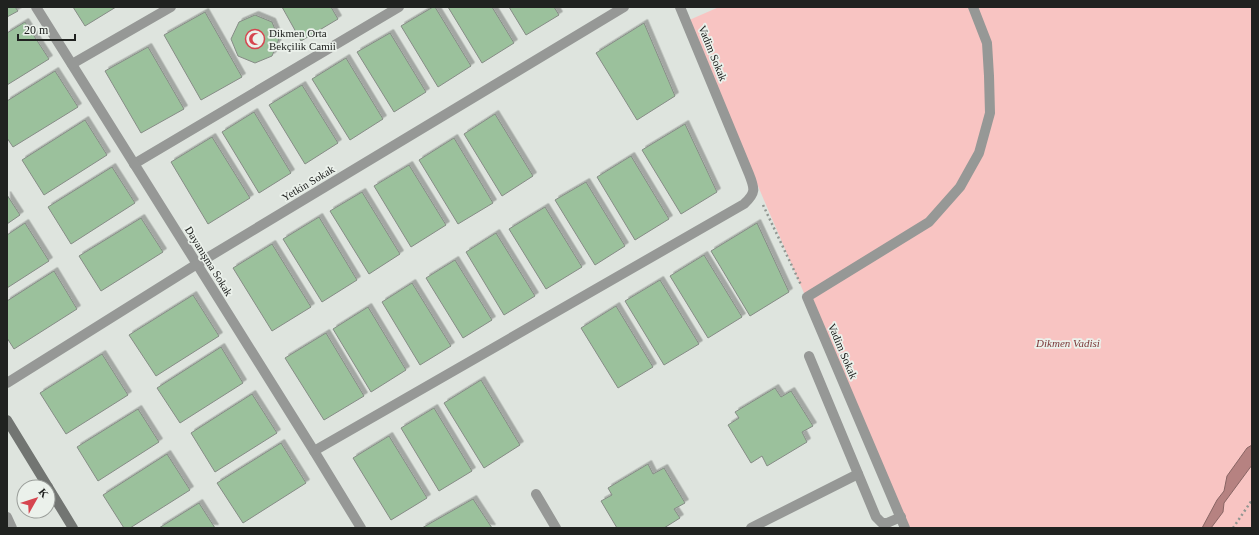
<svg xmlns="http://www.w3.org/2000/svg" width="1259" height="535" font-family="Georgia,serif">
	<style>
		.green { fill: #f8c4c2 }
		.water { fill: #b68281; stroke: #896564 }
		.building { fill: #9bc19c; stroke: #868c86; filter: url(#shadow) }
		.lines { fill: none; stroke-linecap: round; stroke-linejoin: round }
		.path { stroke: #919691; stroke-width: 2.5; stroke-dasharray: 2 3; stroke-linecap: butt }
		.service { stroke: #969896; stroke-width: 10 }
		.minor { stroke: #969896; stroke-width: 10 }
		.secondary { stroke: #727572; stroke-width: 10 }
		.labels { text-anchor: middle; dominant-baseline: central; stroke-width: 3.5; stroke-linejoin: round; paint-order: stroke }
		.poi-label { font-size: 11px; fill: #202220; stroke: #ebf1eb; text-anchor: start }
		.street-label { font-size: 11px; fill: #202220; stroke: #ebf1eb }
		.park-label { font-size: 11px; font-style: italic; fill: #7b3839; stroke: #ebf1eb }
	</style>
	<defs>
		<filter id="shadow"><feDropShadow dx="3.5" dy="-3.5" stdDeviation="0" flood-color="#0004"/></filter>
	</defs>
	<rect width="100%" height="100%" fill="#dee4de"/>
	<polygon class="green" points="719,7 1252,7 1252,528 905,528 687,21"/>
	<polygon class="water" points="1252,445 1252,465 1224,503 1223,512 1211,528 1202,528 1217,500 1224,491 1227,476 1247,448"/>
	<g class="building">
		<polygon points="7,7 15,7 18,11 7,17"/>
		<polygon points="73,7 116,7 85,26"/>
		<polygon points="282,7 331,7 338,19 301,41"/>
		<polygon points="433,7 435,7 471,66 438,87 401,26"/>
		<polygon points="448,7 492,7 514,43 482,63"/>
		<polygon points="509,7 554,7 559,15 526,35"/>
		<polygon points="205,12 242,77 201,100 164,35"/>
		<polygon points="255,15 272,22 279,39 272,56 255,63 238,56 231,39 239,22"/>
		<polygon points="25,22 49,59 7,85 7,33"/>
		<polygon points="644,23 675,96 637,120 596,53"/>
		<polygon points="390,33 426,92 394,112 357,52"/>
		<polygon points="148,47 184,109 141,133 105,71"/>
		<polygon points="346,58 383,119 350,140 312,79"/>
		<polygon points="55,71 78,107 13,147 7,138 7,101"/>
		<polygon points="302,85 338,143 305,164 269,105"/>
		<polygon points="254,112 291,173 259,193 222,132"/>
		<polygon points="495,114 533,176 502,196 464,134"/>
		<polygon points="85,120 107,155 44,195 22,160"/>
		<polygon points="685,124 717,192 681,214 642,150"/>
		<polygon points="212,137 250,198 208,224 171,162"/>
		<polygon points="454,138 493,203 458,224 419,160"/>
		<polygon points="631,156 669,219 635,240 597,177"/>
		<polygon points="409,165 446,225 411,247 374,186"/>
		<polygon points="112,167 135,203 71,244 48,207"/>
		<polygon points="586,182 625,246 595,265 555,200"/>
		<polygon points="362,192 400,254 369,274 330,211"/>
		<polygon points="7,195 20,215 7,224"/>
		<polygon points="545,207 582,267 546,289 509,229"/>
		<polygon points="319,217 357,280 322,302 283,239"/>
		<polygon points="141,218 163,252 101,291 79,256"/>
		<polygon points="25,223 49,261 7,288 7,235"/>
		<polygon points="757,223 789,292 750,316 711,251"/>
		<polygon points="496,233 535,296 504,315 466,252"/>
		<polygon points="272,244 311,307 272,331 233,268"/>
		<polygon points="704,255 742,317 708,338 670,276"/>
		<polygon points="455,260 492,320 463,338 426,278"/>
		<polygon points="54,271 77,309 14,349 7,338 7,301"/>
		<polygon points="660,280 699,344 664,365 625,301"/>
		<polygon points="412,283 451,346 420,365 382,302"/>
		<polygon points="193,295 219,336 156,376 129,335"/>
		<polygon points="616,306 653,367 618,388 581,328"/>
		<polygon points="368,307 406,370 371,392 333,329"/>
		<polygon points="326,333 364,396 324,420 285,358"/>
		<polygon points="221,347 243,383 180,423 157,388"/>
		<polygon points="102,354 128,395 66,434 40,393"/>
		<polygon points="481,380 520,445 484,468 444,403"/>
		<polygon points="775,388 781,397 791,391 813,426 802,432 807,442 767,466 762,456 751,463 728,425 739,418 735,412"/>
		<polygon points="252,394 277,433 215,472 191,433"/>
		<polygon points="434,408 472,471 439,491 401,428"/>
		<polygon points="138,409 159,442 98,481 77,447"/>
		<polygon points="389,436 427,498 391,520 353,458"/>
		<polygon points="281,443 306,483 243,523 217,483"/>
		<polygon points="167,454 190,490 130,528 124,528 103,495"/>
		<polygon points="648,464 653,474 664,468 685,503 674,509 680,518 664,528 617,528 601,501 612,495 608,488"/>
		<polygon points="473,499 492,528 422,528"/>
		<polygon points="199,503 215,528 159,528"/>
	</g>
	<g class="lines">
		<g class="path">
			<polyline points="763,205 801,285"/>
			<polyline points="1233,528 1252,500"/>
		</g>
		<g class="service">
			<polyline points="134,164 399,7"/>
			<polyline points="809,356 876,517 882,523 887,523 901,517"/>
			<polyline points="536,494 556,528"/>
			<polyline points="7,517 12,528"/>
			<polyline points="751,528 858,474"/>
		</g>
		<g class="minor">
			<polyline points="36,7 314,451 361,528"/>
			<polyline points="72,64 171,7"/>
			<polyline points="7,383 197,264 624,7"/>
			<path d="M314 451 744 204C756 193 755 189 749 174L680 7"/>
			<polyline points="905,528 807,297 929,222 960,187 979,153 990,113 989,76 987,43 973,7"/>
		</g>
		<g class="secondary">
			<polyline points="7,420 48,487"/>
			<polyline points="48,487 73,528"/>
		</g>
	</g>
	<defs>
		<symbol id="mosque-ring" viewBox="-11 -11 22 22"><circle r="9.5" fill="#ebf1eb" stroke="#d6454f" stroke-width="1.5"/><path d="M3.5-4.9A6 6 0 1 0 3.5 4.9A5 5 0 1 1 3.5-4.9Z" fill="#d6454f"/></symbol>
	</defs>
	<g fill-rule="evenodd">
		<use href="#mosque-ring" x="244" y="28" width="22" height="22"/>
	</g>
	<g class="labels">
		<g class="poi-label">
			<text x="269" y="33">Dikmen Orta<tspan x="269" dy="13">Bekçilik Camii</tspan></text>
		</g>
		<g class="street-label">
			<text transform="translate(713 53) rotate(68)">Vadim Sokak</text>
			<text transform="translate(308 183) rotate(-31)">Yetkin Sokak</text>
			<text transform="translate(209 261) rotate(58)">Dayanışma Sokak</text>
			<text transform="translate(843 351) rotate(67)">Vadim Sokak</text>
		</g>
		<g class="park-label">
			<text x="1068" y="343">Dikmen Vadisi</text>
		</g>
	</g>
	<rect width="1259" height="535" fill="none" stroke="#202220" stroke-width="16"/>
	<g transform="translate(36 499) rotate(51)"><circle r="19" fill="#ebf1eb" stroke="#9a9e9a"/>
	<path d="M0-3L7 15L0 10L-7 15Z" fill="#d6454f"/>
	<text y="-6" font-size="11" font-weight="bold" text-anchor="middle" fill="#202220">K</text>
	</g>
	<path d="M18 34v6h57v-6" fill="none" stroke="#202220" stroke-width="2"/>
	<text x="24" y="34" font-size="12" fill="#202220" stroke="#ebf1eb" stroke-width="3" paint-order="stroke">20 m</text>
</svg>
